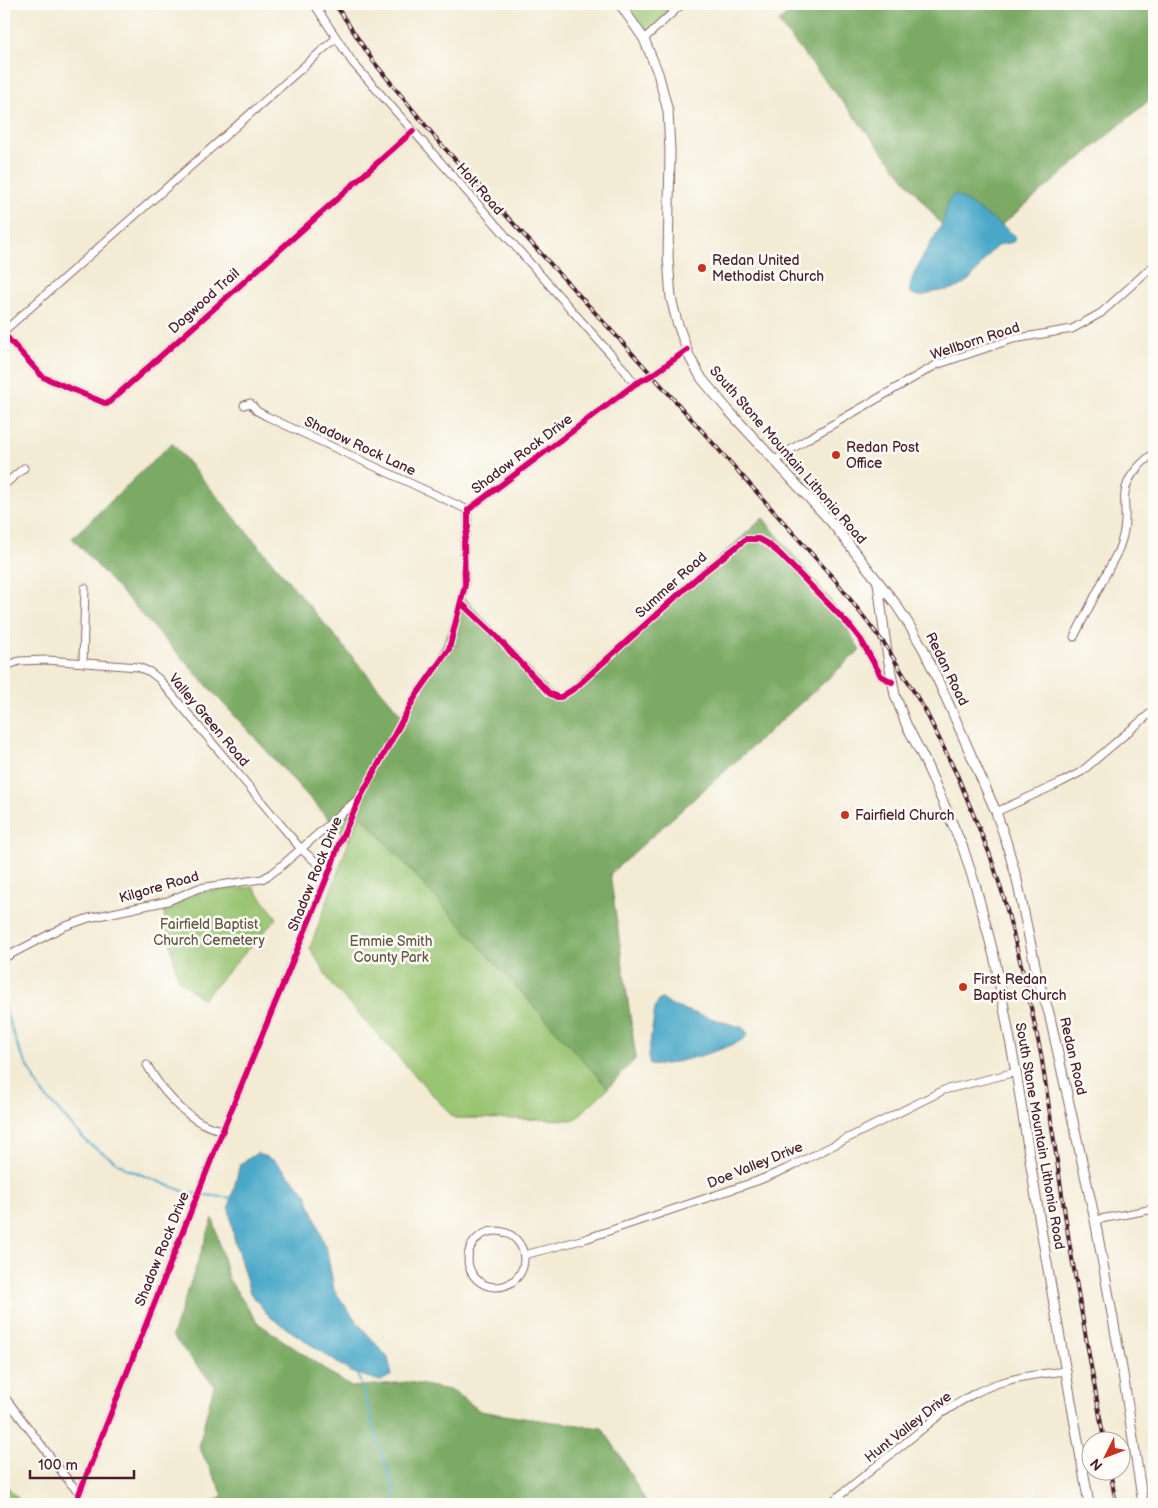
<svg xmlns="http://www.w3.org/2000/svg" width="1158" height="1508" font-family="'Balsamiq Sans',sans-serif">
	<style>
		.green { fill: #99c471; stroke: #72724e }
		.forest { fill: #7aaa63; stroke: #626447 }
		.water { fill: #48a8c7; stroke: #496479 }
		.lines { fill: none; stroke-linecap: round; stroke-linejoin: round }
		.stream { stroke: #48a8c7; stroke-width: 2 }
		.minor-casing { stroke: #856666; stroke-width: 9 }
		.major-casing { stroke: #856666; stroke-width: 11 }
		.minor { stroke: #fff; stroke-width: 7 }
		.major { stroke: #fff; stroke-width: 9 }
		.rail-casing { stroke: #4a1f2b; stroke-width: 4 }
		.rail { stroke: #fdfcf7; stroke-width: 2; stroke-dasharray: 5.5; stroke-linecap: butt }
		.cycleway-casing { stroke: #fdfcf7; stroke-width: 9 }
		.cycleway { stroke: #d6006c; stroke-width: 6 }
		.poi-dot { fill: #c8321e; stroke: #fdfcf7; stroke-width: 2 }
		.labels { text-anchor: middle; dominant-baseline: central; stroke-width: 5; stroke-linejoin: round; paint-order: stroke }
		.street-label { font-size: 14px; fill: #4a1f2b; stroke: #fdfcf7 }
		.poi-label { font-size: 14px; fill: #4a1f2b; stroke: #fdfcf7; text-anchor: start }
		.park-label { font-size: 14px; fill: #665944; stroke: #fdfcf7 }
	</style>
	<rect width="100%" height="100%" fill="#fdfcf7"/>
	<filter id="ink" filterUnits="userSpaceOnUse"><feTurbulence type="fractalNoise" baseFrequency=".02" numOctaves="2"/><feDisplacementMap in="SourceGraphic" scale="10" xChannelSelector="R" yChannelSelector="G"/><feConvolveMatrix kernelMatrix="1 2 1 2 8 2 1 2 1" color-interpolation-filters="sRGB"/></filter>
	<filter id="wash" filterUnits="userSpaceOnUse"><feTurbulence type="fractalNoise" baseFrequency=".0096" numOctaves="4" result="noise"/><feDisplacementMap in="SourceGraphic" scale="20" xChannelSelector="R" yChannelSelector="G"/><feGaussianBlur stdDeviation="1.12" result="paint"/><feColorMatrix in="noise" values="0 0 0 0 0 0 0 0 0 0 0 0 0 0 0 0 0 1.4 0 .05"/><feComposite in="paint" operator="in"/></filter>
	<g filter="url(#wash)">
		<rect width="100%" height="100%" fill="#f3ebd4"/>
		<g class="green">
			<polygon points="628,4 677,4 646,32"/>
			<polygon points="361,815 608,1088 574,1120 454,1118 332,985 310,948 349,841"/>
			<polygon points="253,887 277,918 203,999 178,980 163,908 201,892"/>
			<polygon points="4,1483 23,1504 4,1504"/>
		</g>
		<g class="forest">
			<polygon points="800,4 1154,4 1154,96 966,255 778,22"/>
			<polygon points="172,443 404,718 425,682 465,598 559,702 763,518 829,598 860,650 610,874 636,1058 608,1088 361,815 349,841 72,538"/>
			<polygon points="213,1218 228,1278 258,1323 351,1387 408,1382 454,1391 480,1411 523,1418 602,1428 618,1452 647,1504 210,1504 223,1495 199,1447 204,1424 214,1385 172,1336"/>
		</g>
		<g class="water">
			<path d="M955 194 1007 229 1016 237 1013 242C1007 244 1000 243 995 248 981 260 976 279 958 287 949 291 940 290 931 293 923 296 918 298 910 292 907 276 936 238 943 221 946 212 946 199 955 194Z"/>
			<path d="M662 999 672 1006 743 1028 748 1033C746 1038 744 1039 740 1041 727 1049 664 1068 650 1065L648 1056 655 1009 658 1001Z"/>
			<polygon points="257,1153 275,1161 306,1193 327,1251 334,1290 357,1322 388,1358 392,1375 380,1381 351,1372 270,1317 250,1293 234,1238 229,1208 240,1164"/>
		</g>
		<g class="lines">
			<g class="stream">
				<polyline points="4,1006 19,1050 43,1094 88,1143 127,1169 188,1193 231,1198"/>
				<path d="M357 1374C367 1398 372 1423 380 1448 387 1467 395 1484 395 1504"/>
			</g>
		</g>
	</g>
	<g filter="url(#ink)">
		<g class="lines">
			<defs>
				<g id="minor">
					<polyline points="314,4 353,63 622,367 635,384"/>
					<polyline points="644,39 682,4"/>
					<polyline points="4,331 336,38"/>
					<polyline points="4,334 43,377 107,404 413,131"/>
					<polyline points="244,405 250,403 257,411 266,416 468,510"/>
					<polyline points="775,460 809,438 936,365 1013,339 1072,329 1101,313 1154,265"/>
					<polyline points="4,485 24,468"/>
					<polyline points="461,603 495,635 549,693 557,697 561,697 575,688 700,575 746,539 759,539 768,544 780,554 850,626 861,640 881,676 892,682"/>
					<path d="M1074 637 1118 551C1122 541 1125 532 1125 520 1126 507 1122 495 1128 482 1134 469 1144 461 1154 453"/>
					<polyline points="83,663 85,588"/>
					<polyline points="4,669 9,665 19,661 47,660 138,667 150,672 159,679 301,849 316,862 330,870"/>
					<polyline points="996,812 1060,783 1081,772 1154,710"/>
					<polyline points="4,958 63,927 89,918 168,901 199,888 262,879 271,874 279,868 358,799"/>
					<path d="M147 1065C160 1088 183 1116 208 1126 213 1128 218 1129 223 1130"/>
					<polyline points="1095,1220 1154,1209"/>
					<circle cx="496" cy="1259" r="28"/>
					<polyline points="524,1255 585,1239 757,1181 786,1169 944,1090 1016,1072"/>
					<polyline points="4,1396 71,1484 79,1492"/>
					<polyline points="75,1504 223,1130 330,870 339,844 360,798 415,697 449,649 465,585 464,542 468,527 468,510 635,384 652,375 687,350"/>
					<path d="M829 1504 941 1414C961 1401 982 1387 1006 1381 1026 1375 1046 1373 1067 1371"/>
				</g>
				<g id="major">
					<polyline points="620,4 644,39 658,73 668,111 670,151 668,258 671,298 677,322 690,358 702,379 728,410 832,523 895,603 908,623 924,650 951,709 996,812 1006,841 1017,880 1038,979 1049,1013 1095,1220 1123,1374 1143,1504"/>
					<polyline points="878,583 886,646 895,695 906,724 924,759 963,848 976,888 995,960 1016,1072 1042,1235 1089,1504"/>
				</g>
			</defs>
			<use href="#minor" class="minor-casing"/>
			<use href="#major" class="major-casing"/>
			<use href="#minor" class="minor"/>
			<use href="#major" class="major"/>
			<defs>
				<g id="rail">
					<polyline points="335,4 373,61 439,142 652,375 836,581 886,646 925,710 958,777 990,855 1004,898 1026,984 1041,1054 1069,1241 1104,1440"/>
					<polyline points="1110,1470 1116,1504"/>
				</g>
			</defs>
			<use href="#rail" class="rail-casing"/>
			<use href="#rail" class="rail"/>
			<defs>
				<g id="cycleway">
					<polyline points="4,334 43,377 107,404 413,131"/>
					<polyline points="461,603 495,635 549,693 557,697 561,697 575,688 700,575 746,539 759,539 768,544 780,554 850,626 861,640 881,676 892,682"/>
					<polyline points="75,1504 223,1130 330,870 339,844 360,798 415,697 449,649 465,585 464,542 468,527 468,510 635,384 652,375 687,350"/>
				</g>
			</defs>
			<use href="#cycleway" class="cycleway-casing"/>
			<use href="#cycleway" class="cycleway"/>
		</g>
	</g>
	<g class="poi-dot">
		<circle cx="702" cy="268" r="5"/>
		<circle cx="836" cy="455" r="5"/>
		<circle cx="845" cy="815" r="5"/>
		<circle cx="963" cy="987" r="5"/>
	</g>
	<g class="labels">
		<g class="street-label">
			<text transform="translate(480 189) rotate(49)">Holt Road</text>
			<text transform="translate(204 301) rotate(-42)">Dogwood Trail</text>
			<text transform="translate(975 341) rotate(-18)">Wellborn Road</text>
			<text transform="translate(360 446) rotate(25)">Shadow Rock Lane</text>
			<text transform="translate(522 454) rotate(-37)">Shadow Rock Drive</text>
			<text transform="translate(788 455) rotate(49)">South Stone Mountain Lithonia Road</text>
			<text transform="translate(671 585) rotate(-42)">Summer Road</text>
			<text transform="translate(947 669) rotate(64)">Redan Road</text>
			<text transform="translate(209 720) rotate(50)">Valley Green Road</text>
			<text transform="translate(315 874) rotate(-68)">Shadow Rock Drive</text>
			<text transform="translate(159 887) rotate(-16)">Kilgore Road</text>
			<text transform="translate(1073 1056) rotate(77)">Redan Road</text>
			<text transform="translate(1040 1136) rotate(80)">South Stone Mountain Lithonia Road</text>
			<text transform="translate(755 1165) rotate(-22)">Doe Valley Drive</text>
			<text transform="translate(162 1249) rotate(-68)">Shadow Rock Drive</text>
			<text transform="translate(908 1427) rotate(-38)">Hunt Valley Drive</text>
		</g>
		<g class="poi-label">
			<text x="712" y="260">Redan United<tspan x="712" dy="16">Methodist Church</tspan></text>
			<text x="846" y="447">Redan Post<tspan x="846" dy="16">Office</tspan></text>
			<text x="855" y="815">Fairfield Church</text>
			<text x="973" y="979">First Redan<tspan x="973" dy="16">Baptist Church</tspan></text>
		</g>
		<g class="park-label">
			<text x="209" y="924">Fairfield Baptist<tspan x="209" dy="16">Church Cemetery</tspan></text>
			<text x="391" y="941">Emmie Smith<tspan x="391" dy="16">County Park</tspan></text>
		</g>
	</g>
	<rect width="1158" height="1508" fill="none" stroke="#fdfcf7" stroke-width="20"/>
	<g transform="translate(1106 1456) rotate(228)"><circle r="24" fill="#fdfcf7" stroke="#b5a4a5"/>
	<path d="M0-4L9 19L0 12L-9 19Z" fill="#c8321e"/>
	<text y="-8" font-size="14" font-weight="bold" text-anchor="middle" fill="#4a1f2b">N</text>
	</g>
	<path d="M30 1470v8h104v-8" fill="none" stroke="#4a1f2b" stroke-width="2.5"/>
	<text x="38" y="1470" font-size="15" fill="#4a1f2b" stroke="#fdfcf7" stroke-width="4" paint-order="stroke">100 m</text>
</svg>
